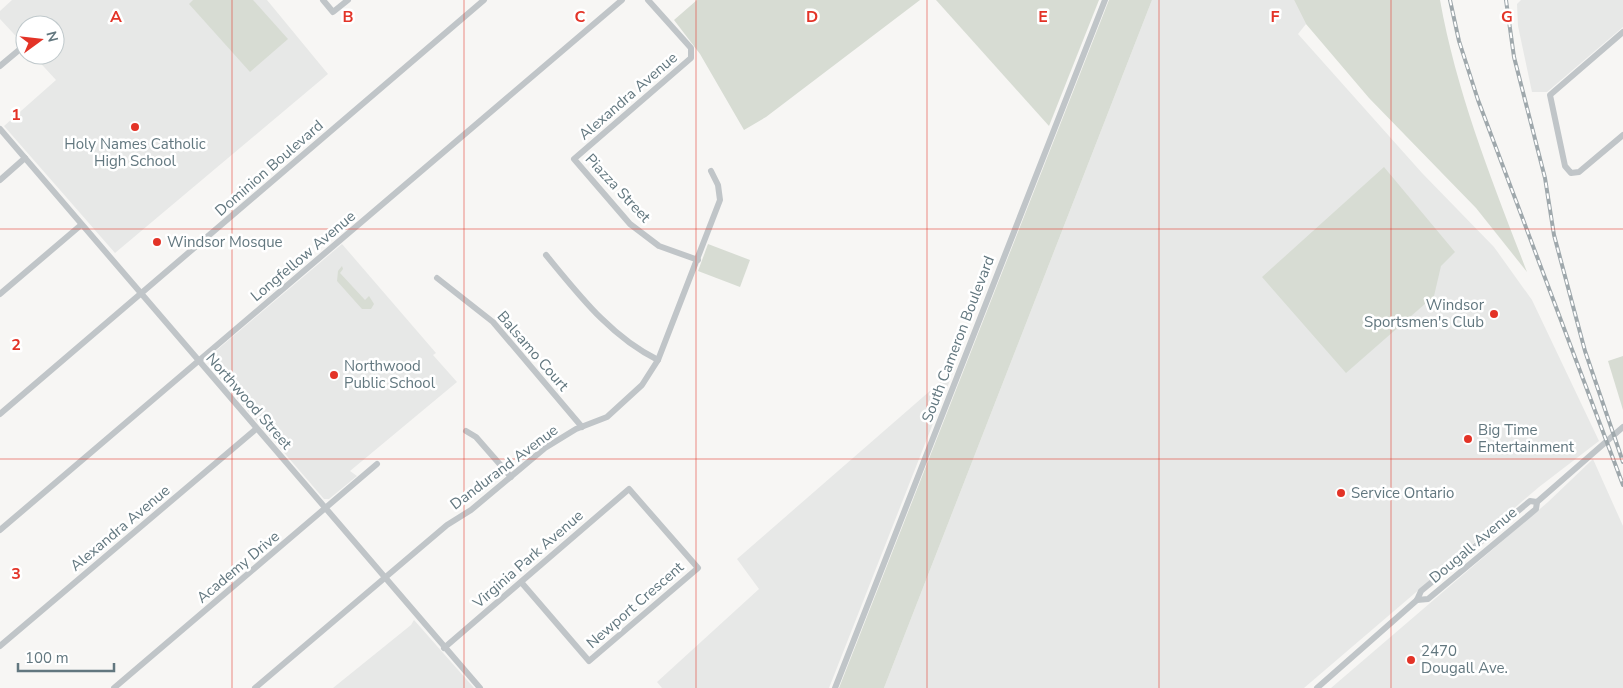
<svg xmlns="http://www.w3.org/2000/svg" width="1623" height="688" font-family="'Nunito Sans',sans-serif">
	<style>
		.built { fill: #e7e8e7 }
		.green { fill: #d7dcd3 }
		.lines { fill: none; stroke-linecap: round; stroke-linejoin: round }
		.minor { stroke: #c0c5c8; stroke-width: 6 }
		.rail-casing { stroke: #9fa8ac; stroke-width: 4 }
		.rail { stroke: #fff; stroke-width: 2; stroke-dasharray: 5.5; stroke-linecap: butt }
		.grid { fill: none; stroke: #e33327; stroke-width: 1; stroke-opacity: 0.55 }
		.poi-dot { fill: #e33327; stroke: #fff; stroke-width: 2 }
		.labels { text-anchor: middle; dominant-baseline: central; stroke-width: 5; stroke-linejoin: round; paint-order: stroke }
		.street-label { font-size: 15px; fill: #62777f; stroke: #fff }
		.poi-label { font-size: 15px; fill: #62777f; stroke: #fff; text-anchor: start }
		.grid-label { font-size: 16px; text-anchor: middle; font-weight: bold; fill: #e33327; stroke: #fff; stroke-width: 5; stroke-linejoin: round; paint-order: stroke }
	</style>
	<rect width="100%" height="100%" fill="#f7f6f4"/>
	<g class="built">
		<polygon points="12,0 267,0 328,74 115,253 4,126 56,80 33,55 55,55 55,25 25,25 25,46 0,19 0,11"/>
		<polygon points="1152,0 1294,0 1306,24 1298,34 1422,173 1494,247 1532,300 1599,441 1539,487 1304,688 884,688"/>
		<polygon points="1521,0 1623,0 1623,27 1547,92 1532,92 1518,26 1517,4"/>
		<polygon points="342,244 436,353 433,355 457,382 350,471 357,476 329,499 324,499 211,368 209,360 211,355"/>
		<polygon points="954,370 829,688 662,688 657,682 759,589 737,559"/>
		<polygon points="1593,459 1623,526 1623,688 1331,688 1548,502"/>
		<polygon points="414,620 474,688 333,688 411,625"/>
	</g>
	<g class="green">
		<polygon points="193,0 253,0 288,39 250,72 189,4"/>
		<polygon points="697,0 920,0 766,117 744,130 700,54 674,20"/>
		<polygon points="936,0 1099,0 1049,126"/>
		<polygon points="1109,0 1152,0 884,688 839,688"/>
		<path d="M1294 0H1440C1457 95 1493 183 1527 272L1476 208 1369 98 1306 24Z"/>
		<polygon points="1384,167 1455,252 1441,266 1434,296 1346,373 1262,277"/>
		<polygon points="708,244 750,260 740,287 698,271"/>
		<polygon points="342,266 343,269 340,273 365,300 369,296 374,304 371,309 362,309 337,281 338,271"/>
		<polygon points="1623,356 1623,410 1608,361"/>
	</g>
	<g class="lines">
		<g class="minor">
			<polyline points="323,0 333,12 348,0"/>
			<polyline points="648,0 691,48 691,58 574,159 630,224 659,246 698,260"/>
			<polyline points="1623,32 1550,95 1565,166 1571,173 1579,172 1623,135"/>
			<polyline points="0,66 25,45"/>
			<polyline points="0,129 480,688"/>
			<polyline points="0,180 25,158"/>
			<path d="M546 255C579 295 611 337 658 360"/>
			<polyline points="437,278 493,322 582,427"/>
			<polyline points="0,294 81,225"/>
			<polyline points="0,414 484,0"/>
			<polyline points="466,431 476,437 511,477"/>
			<polyline points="0,530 622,0"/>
			<polyline points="1417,600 1428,599 1536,509 1537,502 1623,427"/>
			<polyline points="0,646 256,429"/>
			<polyline points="444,648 629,489 698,568 589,661 521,582"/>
			<polyline points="114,688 377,464"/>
			<polyline points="255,688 447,525 471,510 545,448 576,429 607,417 642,385 658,360 720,200 718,185 711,171"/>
			<polyline points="835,688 1105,0"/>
			<polyline points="1317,688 1417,600 1421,591 1530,501 1537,502"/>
		</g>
		<defs>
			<g id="rail">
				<polyline points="1450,0 1459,41 1478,100 1623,485"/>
				<polyline points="1506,0 1514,57 1545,178 1554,235 1585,351 1623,462"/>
			</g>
		</defs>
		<use href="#rail" class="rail-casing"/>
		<use href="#rail" class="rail"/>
	</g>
	<path class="grid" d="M232 0V688M464 0V688M696 0V688M927 0V688M1159 0V688M1391 0V688M0 229H1623M0 459H1623"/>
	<g class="poi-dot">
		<circle cx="135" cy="127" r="5"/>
		<circle cx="157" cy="242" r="5"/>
		<circle cx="1494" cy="314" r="5"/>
		<circle cx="334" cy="375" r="5"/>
		<circle cx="1468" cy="439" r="5"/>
		<circle cx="1341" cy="493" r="5"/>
		<circle cx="1411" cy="660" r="5"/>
	</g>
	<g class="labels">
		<g class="street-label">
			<text transform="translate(628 96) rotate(-41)">Alexandra Avenue</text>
			<text transform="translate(269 168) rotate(-41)">Dominion Boulevard</text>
			<text transform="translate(618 188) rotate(47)">Piazza Street</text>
			<text transform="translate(303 256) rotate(-40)">Longfellow Avenue</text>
			<text transform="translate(958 339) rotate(-69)">South Cameron Boulevard</text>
			<text transform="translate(533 351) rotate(49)">Balsamo Court</text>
			<text transform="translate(249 401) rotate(49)">Northwood Street</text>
			<text transform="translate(504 467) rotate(-37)">Dandurand Avenue</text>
			<text transform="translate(120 528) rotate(-40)">Alexandra Avenue</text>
			<text transform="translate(1473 545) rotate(-40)">Dougall Avenue</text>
			<text transform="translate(528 559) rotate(-41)">Virginia Park Avenue</text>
			<text transform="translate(238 567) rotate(-40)">Academy Drive</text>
			<text transform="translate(635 605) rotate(-41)">Newport Crescent</text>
		</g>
		<g class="poi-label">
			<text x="135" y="144" text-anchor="middle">Holy Names Catholic<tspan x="135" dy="17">High School</tspan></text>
			<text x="167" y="242">Windsor Mosque</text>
			<text x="1484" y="305" text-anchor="end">Windsor<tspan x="1484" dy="17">Sportsmen's Club</tspan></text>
			<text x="344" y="366">Northwood<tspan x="344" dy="17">Public School</tspan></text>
			<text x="1478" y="430">Big Time<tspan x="1478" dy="17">Entertainment</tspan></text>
			<text x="1351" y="493">Service Ontario</text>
			<text x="1421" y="651">2470<tspan x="1421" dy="17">Dougall Ave.</tspan></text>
		</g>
	</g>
	<g class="grid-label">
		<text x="116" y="22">A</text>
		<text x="348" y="22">B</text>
		<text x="580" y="22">C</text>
		<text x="812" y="22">D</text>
		<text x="1043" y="22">E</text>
		<text x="1275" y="22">F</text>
		<text x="1507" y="22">G</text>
		<text x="16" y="120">1</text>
		<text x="16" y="350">2</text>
		<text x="16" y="579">3</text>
	</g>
	<g transform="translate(40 40) rotate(75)"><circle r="24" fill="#ffffff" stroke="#c0c9cc"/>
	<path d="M0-4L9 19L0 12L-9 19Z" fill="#e33327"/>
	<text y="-8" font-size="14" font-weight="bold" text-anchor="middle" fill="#62777f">N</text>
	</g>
	<path d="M18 663v8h96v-8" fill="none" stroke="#62777f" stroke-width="2.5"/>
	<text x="25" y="663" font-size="15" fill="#62777f" stroke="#ffffff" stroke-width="4" paint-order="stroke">100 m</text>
</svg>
